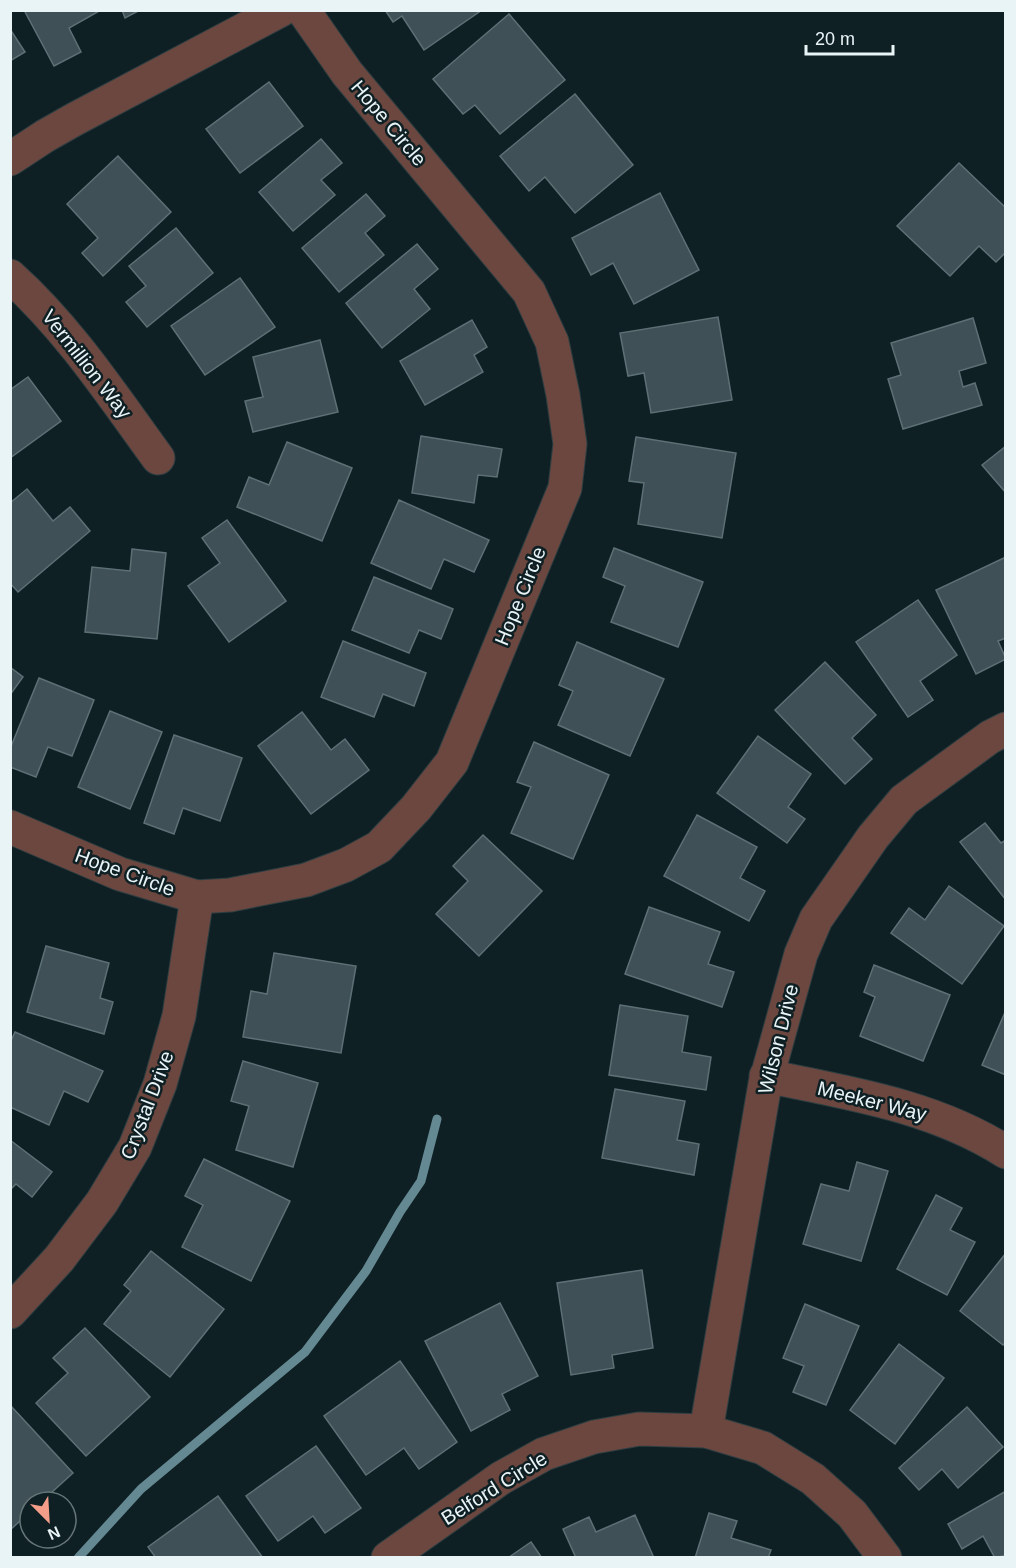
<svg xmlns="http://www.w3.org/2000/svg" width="1016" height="1568" font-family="Helvetica,sans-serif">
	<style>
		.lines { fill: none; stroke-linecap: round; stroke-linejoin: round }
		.stream { stroke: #658992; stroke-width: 9 }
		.building { fill: #3f5156; stroke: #5d7075; stroke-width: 1.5 }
		.street-casing { stroke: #2e3e42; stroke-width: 35 }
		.street { stroke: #6b473f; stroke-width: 33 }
		.labels { text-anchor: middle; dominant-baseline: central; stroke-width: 5; stroke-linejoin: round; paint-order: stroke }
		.street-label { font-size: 20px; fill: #e9f4f7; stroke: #0f2024 }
	</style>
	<rect width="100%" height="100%" fill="#0f2024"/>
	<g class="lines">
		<polyline class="stream" points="78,1558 141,1489 305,1352 366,1271 400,1212 421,1181 437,1119"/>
	</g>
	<g class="building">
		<polygon points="24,10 101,10 69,28 81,52 54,66"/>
		<polygon points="122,10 140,10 125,18"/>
		<polygon points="385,10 482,10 424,50 402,16 393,22"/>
		<polygon points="509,14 565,80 500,134 475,105 463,114 433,79"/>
		<polygon points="10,29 25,52 10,61"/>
		<polygon points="269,82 303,126 240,173 206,129"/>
		<polygon points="575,94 633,165 575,213 545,177 529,191 500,156"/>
		<polygon points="321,139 342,163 321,180 335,195 293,231 259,192"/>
		<polygon points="118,156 171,212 103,276 82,253 98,238 67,204"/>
		<polygon points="959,163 1006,208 1006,252 996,262 979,246 950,276 897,226"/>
		<polygon points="660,193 699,270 634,304 613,263 591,275 572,238"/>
		<polygon points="366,194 385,216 365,233 384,255 339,292 302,248"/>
		<polygon points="176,228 213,273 147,327 126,302 146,286 129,266"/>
		<polygon points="417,244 438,269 414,289 430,309 382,348 346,303"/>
		<polygon points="240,278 275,327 205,375 171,326"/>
		<polygon points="718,317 732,400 651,413 644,373 628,376 620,333"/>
		<polygon points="973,318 986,363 959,371 963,387 975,383 982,405 903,429 888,379 901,375 891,343"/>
		<polygon points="472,320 487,347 474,355 483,372 425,405 400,361"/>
		<polygon points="320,340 338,412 253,432 245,401 263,397 253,357"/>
		<polygon points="28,377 61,421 10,458 10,390"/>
		<polygon points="421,436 502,449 497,477 478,475 474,503 412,493"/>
		<polygon points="636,437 736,453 722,538 638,524 644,483 629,481"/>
		<polygon points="287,442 352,468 322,541 237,507 249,477 269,485"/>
		<polygon points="1006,446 1006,493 982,465"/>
		<polygon points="27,489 53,521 70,507 90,531 18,592 10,583 10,503"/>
		<polygon points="399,500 489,540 474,572 444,559 431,589 371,563"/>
		<polygon points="227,520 286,601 229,642 188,586 220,563 202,538"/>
		<polygon points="614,548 703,582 678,647 611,622 625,586 603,577"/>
		<polygon points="132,549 166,553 157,639 85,632 92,567 130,571"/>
		<polygon points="1006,557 1006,638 998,641 1006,659 976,674 936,590"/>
		<polygon points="374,577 453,609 441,639 419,630 409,653 352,630"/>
		<polygon points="918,600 957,655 920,681 933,700 908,717 856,642"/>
		<polygon points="343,641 426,673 414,706 383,694 374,717 321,697"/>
		<polygon points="577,642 664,679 630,756 558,725 573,691 559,685"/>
		<polygon points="825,662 876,715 852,738 872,759 845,784 775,710"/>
		<polygon points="10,667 23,677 10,695"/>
		<polygon points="39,678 94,700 72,756 48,747 36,777 10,767 10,749"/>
		<polygon points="110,711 162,732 130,809 78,787"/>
		<polygon points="302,712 331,750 345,739 369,770 311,814 258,746"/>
		<polygon points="174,735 242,758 220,821 183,808 174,834 144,823"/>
		<polygon points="758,736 811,774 788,807 805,819 787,843 717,793"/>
		<polygon points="534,742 609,775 573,859 511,833 531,787 517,782"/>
		<polygon points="697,815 757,847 740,878 765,891 749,921 664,876"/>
		<polygon points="985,823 1001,843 1006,840 1006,900 960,842"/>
		<polygon points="483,835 542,891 479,956 436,914 468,881 453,866"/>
		<polygon points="949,886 1004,926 962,984 891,933 909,908 925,920"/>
		<polygon points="649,907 720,932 708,964 734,972 722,1007 625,974"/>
		<polygon points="46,946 109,963 100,998 113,1002 104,1034 27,1012"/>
		<polygon points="274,953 356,966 341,1053 243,1037 251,991 267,994"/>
		<polygon points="874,965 950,995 923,1061 860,1036 875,997 864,992"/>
		<polygon points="620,1005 688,1016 682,1052 711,1057 706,1090 609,1075"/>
		<polygon points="1006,1010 1006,1075 982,1065"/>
		<polygon points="15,1032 103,1071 88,1102 64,1091 49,1125 10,1107 10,1043"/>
		<polygon points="243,1061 318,1083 293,1167 236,1150 249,1106 231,1101"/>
		<polygon points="615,1089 685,1101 677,1140 699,1144 694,1175 602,1158"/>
		<polygon points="10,1140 52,1172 32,1197 16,1184 10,1190"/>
		<polygon points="204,1159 290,1201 251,1281 182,1247 203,1205 185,1196"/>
		<polygon points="857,1162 888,1171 861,1261 803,1244 821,1184 849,1191"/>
		<polygon points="936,1195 962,1208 950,1230 975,1242 947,1295 897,1269"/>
		<polygon points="151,1251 224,1309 170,1377 104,1324 131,1291 124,1285"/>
		<polygon points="1006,1253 1006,1342 1003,1345 960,1311"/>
		<polygon points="642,1270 653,1348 612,1355 614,1368 571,1375 557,1283"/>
		<polygon points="500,1303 538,1376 502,1394 510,1410 471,1431 425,1341"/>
		<polygon points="805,1304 859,1326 826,1405 793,1392 804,1366 783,1358"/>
		<polygon points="85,1328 150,1397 86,1456 36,1403 68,1373 53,1358"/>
		<polygon points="899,1344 944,1378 895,1444 850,1410"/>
		<polygon points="400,1361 457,1442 419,1469 404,1448 366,1475 324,1416"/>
		<polygon points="10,1405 73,1473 41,1502 30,1502 30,1512 10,1530"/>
		<polygon points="967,1407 1003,1447 958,1488 942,1469 919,1490 899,1468"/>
		<polygon points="316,1446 361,1508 325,1533 313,1516 278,1541 246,1496"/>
		<polygon points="1006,1491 1006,1555 995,1558 983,1536 962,1549 948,1524"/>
		<polygon points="218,1496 263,1558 156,1558 148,1547"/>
		<polygon points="709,1513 737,1521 731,1538 771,1550 768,1558 695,1558"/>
		<polygon points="635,1515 654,1558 576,1558 563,1529 589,1517 596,1532"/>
		<polygon points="531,1542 542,1558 508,1558 515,1553"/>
	</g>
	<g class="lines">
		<defs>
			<g id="street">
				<polyline points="10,159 45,136 75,119 281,10"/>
				<path d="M10 276C69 329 112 395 158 458"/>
				<polyline points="10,827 120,874 197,897 230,895 306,880 346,865 379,847 416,808 452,762 565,488 570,444 563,395 552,342 529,292 347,73 303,10"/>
				<path d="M766 1076C849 1093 934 1106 1006 1152"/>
				<polyline points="10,1312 59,1259 102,1202 135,1147 160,1084 179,1016 197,897"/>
				<polyline points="706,1431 765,1084 801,954 816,919 873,837 904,800 990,737 1006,729"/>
				<polyline points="388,1558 501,1478 544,1454 594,1437 639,1429 706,1431 763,1448 813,1479 852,1514 885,1558"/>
			</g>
		</defs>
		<use href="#street" class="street-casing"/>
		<use href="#street" class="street"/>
	</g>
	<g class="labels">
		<g class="street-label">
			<text transform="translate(389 123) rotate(50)">Hope Circle</text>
			<text transform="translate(87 364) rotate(52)">Vermillion Way</text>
			<text transform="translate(520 596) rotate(-68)">Hope Circle</text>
			<text transform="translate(125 872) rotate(20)">Hope Circle</text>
			<text transform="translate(778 1039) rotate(-76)">Wilson Drive</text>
			<text transform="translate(872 1101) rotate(14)">Meeker Way</text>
			<text transform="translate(147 1105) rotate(-69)">Crystal Drive</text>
			<text transform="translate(494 1488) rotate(-32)">Belford Circle</text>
		</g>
	</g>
	<rect width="1016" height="1568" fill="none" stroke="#e9f4f7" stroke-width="24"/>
	<g transform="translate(48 1520) rotate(156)"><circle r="28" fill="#0f2024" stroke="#667578" stroke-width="1.5"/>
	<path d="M0-4.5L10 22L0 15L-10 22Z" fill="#f49e8a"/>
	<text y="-9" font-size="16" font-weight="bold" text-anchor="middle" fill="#e9f4f7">N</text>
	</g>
	<path d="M806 45v9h87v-9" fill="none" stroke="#e9f4f7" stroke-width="3"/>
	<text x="815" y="45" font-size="18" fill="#e9f4f7" stroke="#0f2024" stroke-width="4.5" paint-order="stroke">20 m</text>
</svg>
